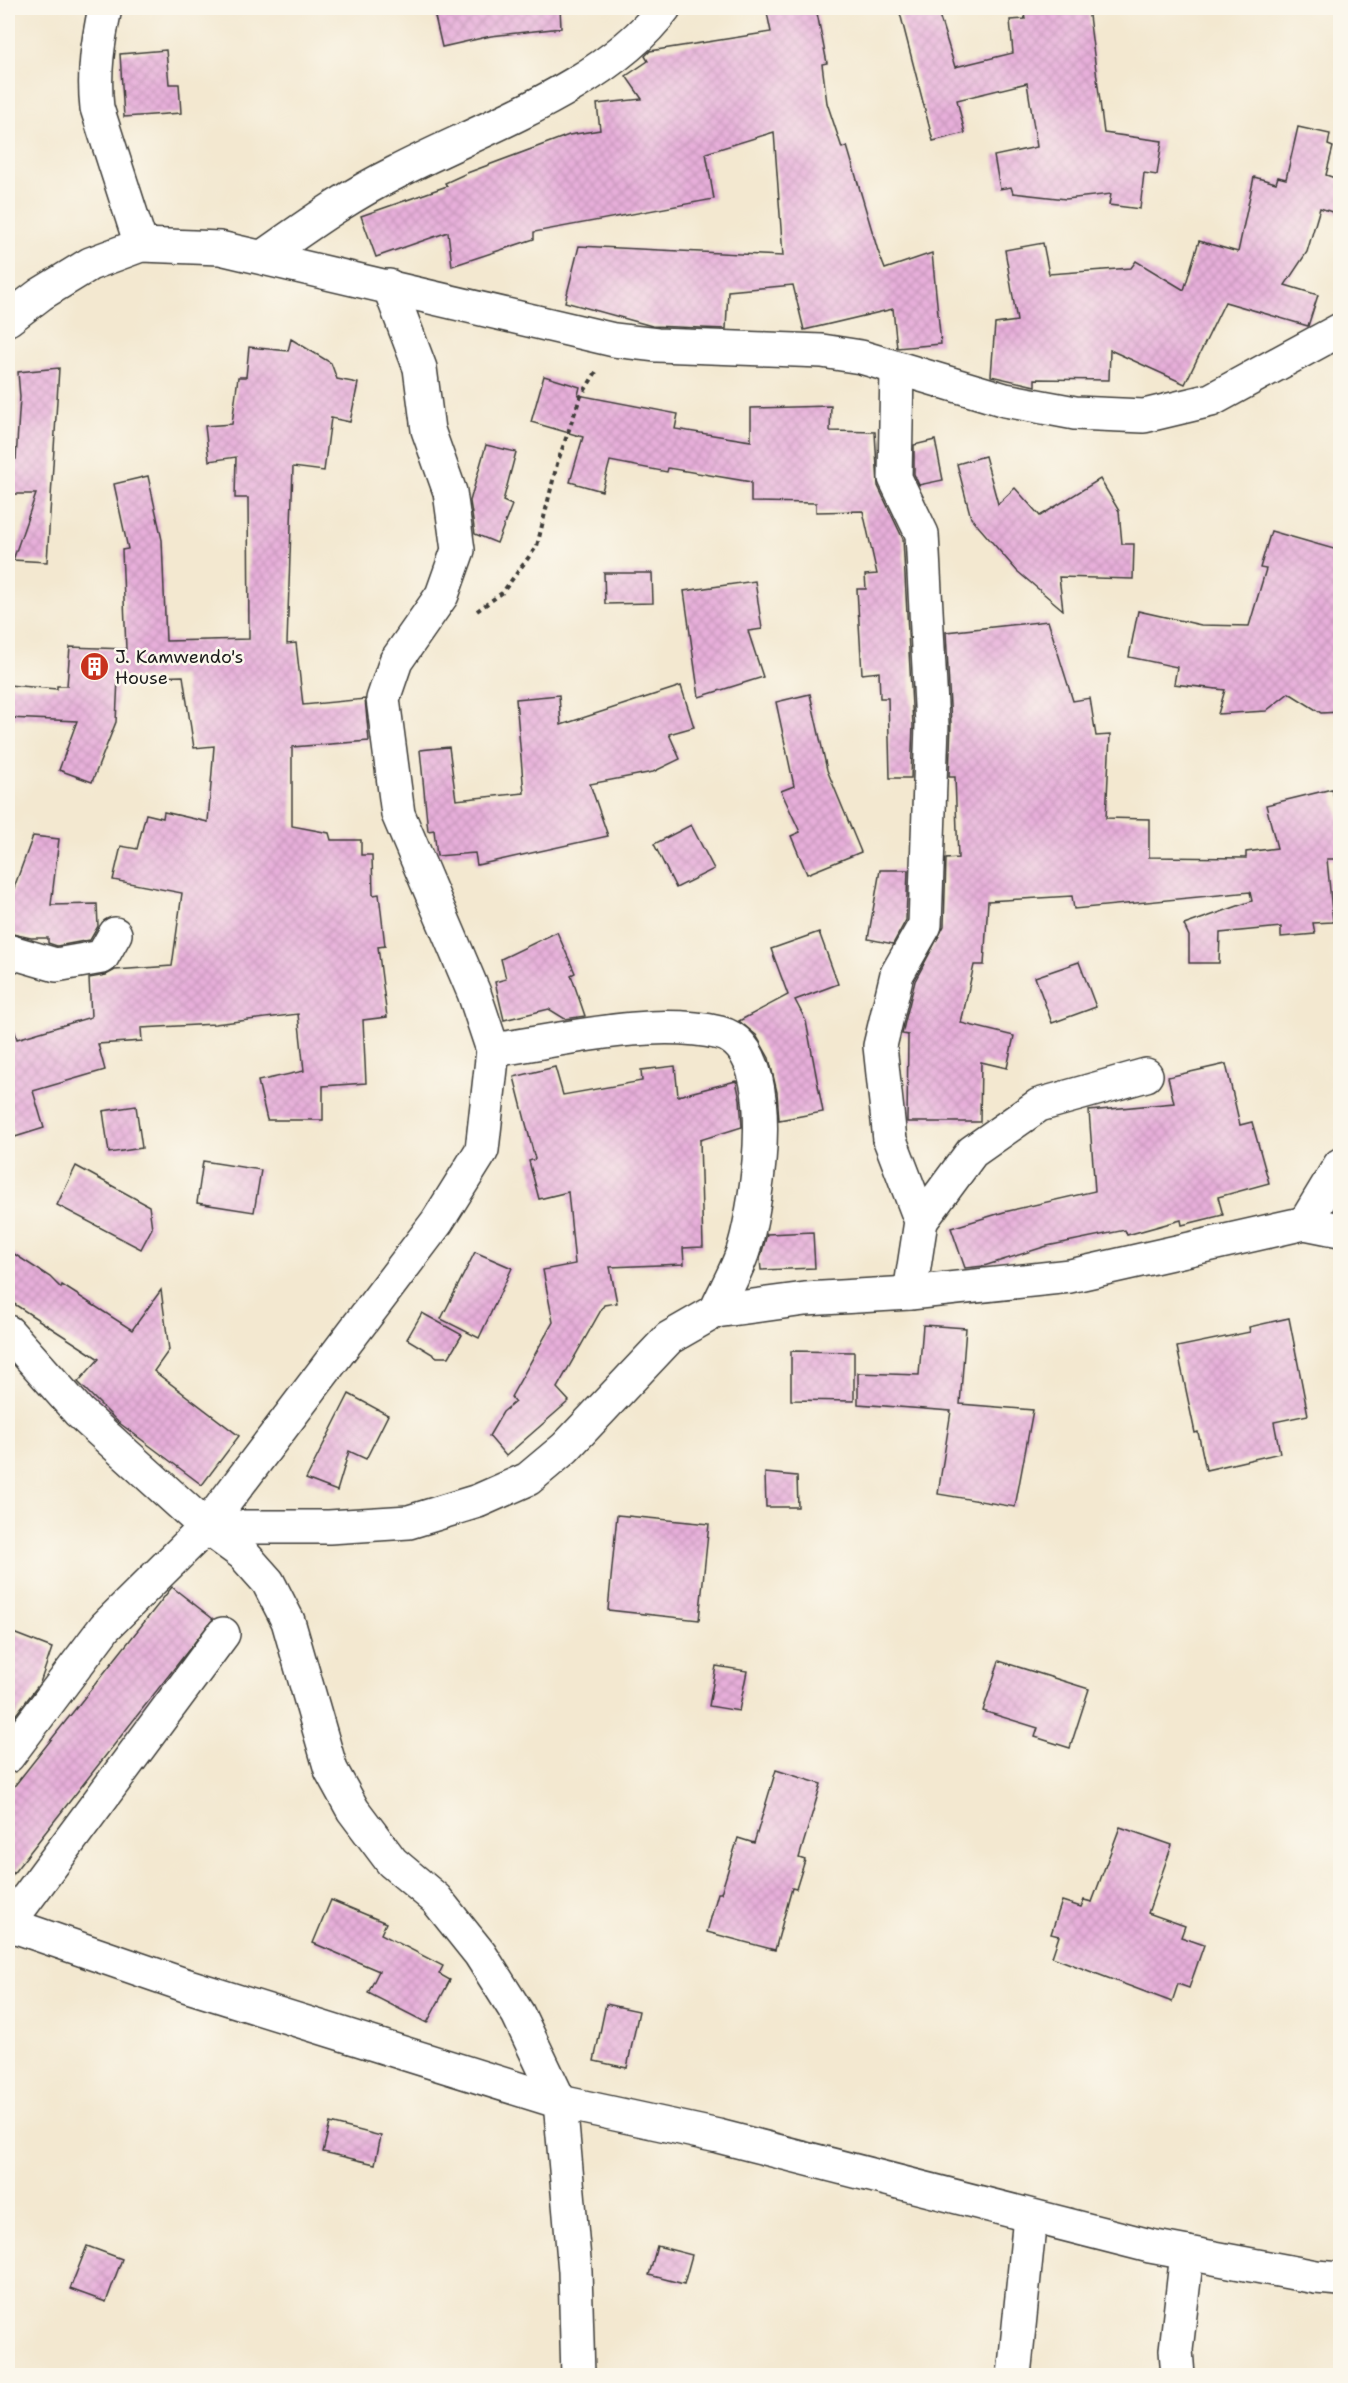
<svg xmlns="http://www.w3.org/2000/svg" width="1348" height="2383" font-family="'Shantell Sans',sans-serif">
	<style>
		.building { fill: url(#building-cross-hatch) }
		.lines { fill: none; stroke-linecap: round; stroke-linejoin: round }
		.minor-casing { stroke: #3c3b37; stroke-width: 36 }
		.path { stroke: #3c3b37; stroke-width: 4; stroke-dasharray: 4.5 4.5; stroke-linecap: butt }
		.minor { stroke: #fff; stroke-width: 33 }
		.labels { text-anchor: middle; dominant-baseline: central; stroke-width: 5; stroke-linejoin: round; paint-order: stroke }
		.poi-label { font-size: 18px; fill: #1c1c1c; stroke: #fbf7ec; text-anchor: start }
	</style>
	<defs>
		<pattern id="building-cross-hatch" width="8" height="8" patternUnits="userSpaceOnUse" patternTransform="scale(1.5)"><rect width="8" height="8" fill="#e7afda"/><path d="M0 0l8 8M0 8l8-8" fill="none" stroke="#c696ba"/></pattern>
	</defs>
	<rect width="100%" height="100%" fill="#fbf7ec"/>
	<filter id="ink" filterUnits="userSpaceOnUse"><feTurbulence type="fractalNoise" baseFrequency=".0167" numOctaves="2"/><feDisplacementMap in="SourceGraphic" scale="12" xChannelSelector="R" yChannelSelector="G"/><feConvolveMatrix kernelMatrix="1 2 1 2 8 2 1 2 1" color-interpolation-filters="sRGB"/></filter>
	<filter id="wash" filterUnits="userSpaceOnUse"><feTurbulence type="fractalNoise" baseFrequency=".008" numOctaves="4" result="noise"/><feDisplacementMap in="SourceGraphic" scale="24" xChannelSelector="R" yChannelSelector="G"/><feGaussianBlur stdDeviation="1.35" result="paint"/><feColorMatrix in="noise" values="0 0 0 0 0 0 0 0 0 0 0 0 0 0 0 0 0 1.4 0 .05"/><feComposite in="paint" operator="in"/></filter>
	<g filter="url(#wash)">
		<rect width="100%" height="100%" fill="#f3e8d0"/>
		<g id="blocks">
			<g class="building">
				<polygon points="433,8 560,8 561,28 491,36 442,47"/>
				<polygon points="766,8 816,8 827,63 822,64 827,103 842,148 847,146 878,251 885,269 932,253 941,344 897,348 893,309 804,330 793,285 728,291 726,329 652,326 565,302 579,246 783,256 774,132 706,153 714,199 534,232 534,239 452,266 448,232 376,257 361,216 447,186 445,183 467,173 569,135 600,130 597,104 642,99 626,76 648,61 645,56 650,51 771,32"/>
				<polygon points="920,8 937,8 955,67 1013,53 1010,20 1025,19 1023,8 1088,8 1104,133 1162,141 1157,175 1144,173 1140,209 1109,205 1111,194 1066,199 1013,193 1011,187 1000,189 994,156 1037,147 1027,83 957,100 965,133 933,141 900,13"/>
				<polygon points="166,50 169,84 179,84 181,113 124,117 120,54"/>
				<polygon points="1298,127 1330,134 1328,145 1333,147 1326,175 1341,180 1341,215 1320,208 1307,252 1285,285 1318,295 1308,326 1225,302 1185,384 1110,350 1109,380 1035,379 1035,386 991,376 995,324 1017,321 1005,250 1043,243 1049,274 1131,268 1136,261 1184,290 1199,241 1238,252 1254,177 1276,183 1278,177 1286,179"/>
				<polygon points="291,339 331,363 337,379 358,383 350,422 331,418 324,471 293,467 287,644 296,643 303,705 365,699 369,741 292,747 292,826 329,833 331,840 361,840 361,855 372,855 373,895 379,894 385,946 378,947 387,1017 363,1020 366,1083 323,1086 323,1120 267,1120 258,1081 304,1071 298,1014 215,1024 141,1028 142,1041 98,1044 105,1070 33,1091 44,1128 15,1137 8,1114 8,1033 15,1032 17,1039 91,1017 89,978 106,975 115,970 172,966 182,893 113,880 121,846 137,849 146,814 163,818 164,812 208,822 214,746 194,748 183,676 118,678 116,722 92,782 59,770 77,721 8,718 8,685 57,689 57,686 67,686 70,647 126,649 122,550 128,549 114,484 148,476 162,540 166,641 249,639 248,498 235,498 236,457 209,461 205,426 232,424 238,377 246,377 249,347 288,351"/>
				<polygon points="59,368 47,562 13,560 36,494 8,494 8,459 16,459 20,397 18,372"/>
				<polygon points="544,376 580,387 578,395 678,414 675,429 751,441 751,408 831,406 830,431 875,432 878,486 903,539 913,725 911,778 890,778 888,698 880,698 879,672 862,674 857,589 866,589 865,575 877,574 863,511 816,512 816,503 751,502 751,482 668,468 667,472 610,461 602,491 570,482 583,437 531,422"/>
				<polygon points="935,440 943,480 919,485 914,474 914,445"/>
				<polygon points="486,445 516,452 503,501 512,505 497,543 475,534 470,501"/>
				<polygon points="985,456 998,504 1015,488 1040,516 1100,479 1119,511 1122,544 1134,544 1133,579 1059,577 1063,610 1017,571 971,518 957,464"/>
				<polygon points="1271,531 1341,551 1341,712 1321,713 1289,693 1266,711 1218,714 1225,690 1174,684 1177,667 1129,657 1138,611 1201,625 1249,626 1266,569 1260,568"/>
				<polygon points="604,573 652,573 653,603 605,604"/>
				<polygon points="755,581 762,629 748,631 763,677 699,697 684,591"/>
				<polygon points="1048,621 1073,701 1090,698 1096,736 1110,735 1106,818 1149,819 1149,857 1246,858 1246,852 1277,848 1266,805 1332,789 1341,825 1341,859 1327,859 1333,922 1313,923 1315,934 1281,937 1281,927 1220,933 1219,963 1189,963 1189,936 1184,925 1252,901 1250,892 1074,909 1072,896 988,901 984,965 974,965 961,1023 1014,1036 1007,1068 981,1062 980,1122 907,1122 908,1035 902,1034 915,981 944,926 946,859 958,858 955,777 949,777 951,724 946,632"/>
				<polygon points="681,686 694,727 669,734 680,759 653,772 590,784 608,836 477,865 475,853 437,856 434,830 428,831 420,750 449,747 456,800 524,793 516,699 559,695 561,725"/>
				<polygon points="810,694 827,770 861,852 807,874 791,836 800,832 781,791 794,786 776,702"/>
				<polygon points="691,825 714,869 676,888 654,844"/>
				<polygon points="33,836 59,839 51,905 97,904 98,926 90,940 57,946 48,943 48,938 31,938 8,933 8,904"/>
				<polygon points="880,870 908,870 906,920 893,944 868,939"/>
				<polygon points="557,932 575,973 571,975 585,1016 565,1019 549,1009 504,1020 495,982 506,979 501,959"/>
				<polygon points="819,932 838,984 795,1000 806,1021 823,1112 779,1120 777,1092 769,1058 756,1035 739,1021 788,995 771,949"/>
				<polygon points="1079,962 1096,1007 1052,1023 1035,977"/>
				<polygon points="1226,1064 1240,1125 1252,1122 1269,1183 1218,1197 1223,1215 1182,1225 1181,1220 1127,1235 1125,1230 1047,1246 984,1266 965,1268 951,1228 1004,1212 1095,1191 1089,1111 1174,1103 1168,1077"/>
				<polygon points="675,1066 678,1096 736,1081 740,1099 742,1127 700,1140 703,1247 683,1248 684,1264 610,1267 617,1303 604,1305 557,1388 569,1401 506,1456 489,1436 503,1412 515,1402 511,1397 553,1322 543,1270 575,1264 568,1192 539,1199 529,1161 535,1159 514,1077 555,1067 563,1095 642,1081 641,1070"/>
				<polygon points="136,1106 142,1148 109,1153 103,1111"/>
				<polygon points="203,1161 261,1170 254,1212 197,1203"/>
				<polygon points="76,1166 149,1206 152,1228 141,1249 57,1205"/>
				<polygon points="813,1232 815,1268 761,1270 760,1259 767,1234"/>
				<polygon points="8,1250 50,1277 61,1288 62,1285 132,1330 161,1290 169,1350 154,1371 239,1436 202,1485 118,1422 78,1382 99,1359 8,1300"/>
				<polygon points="475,1252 512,1268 479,1338 441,1319"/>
				<polygon points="422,1313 462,1335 449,1357 437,1357 407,1339"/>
				<polygon points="1289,1318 1308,1415 1274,1422 1280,1453 1206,1470 1198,1432 1195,1433 1177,1347 1250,1332 1249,1327"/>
				<polygon points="923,1325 966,1328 960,1404 1033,1410 1015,1507 938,1494 951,1411 858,1404 858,1373 919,1375"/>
				<polygon points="791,1351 854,1352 854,1401 791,1400"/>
				<polygon points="349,1394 388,1415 366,1459 349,1451 337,1491 306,1479"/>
				<polygon points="765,1473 797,1476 798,1507 766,1507"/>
				<polygon points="617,1515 709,1524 699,1620 608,1610"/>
				<polygon points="172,1587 213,1619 8,1880 8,1794"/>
				<polygon points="8,1631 52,1648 40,1683 8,1725"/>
				<polygon points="999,1661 1089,1689 1070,1748 1035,1737 1038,1728 983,1711"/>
				<polygon points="716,1666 747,1671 739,1711 709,1706"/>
				<polygon points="776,1770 821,1784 799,1858 805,1860 796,1889 792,1888 775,1950 707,1932 718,1893 721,1893 738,1838 754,1843"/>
				<polygon points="1120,1827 1172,1845 1148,1913 1185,1926 1181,1937 1204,1945 1189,1988 1178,1984 1172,2002 1052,1957 1059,1936 1051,1934 1062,1901 1081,1907 1084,1900 1092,1902"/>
				<polygon points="331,1900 386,1923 381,1934 443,1966 439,1974 450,1980 427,2023 368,1993 379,1971 313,1943"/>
				<polygon points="606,2004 639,2011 627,2068 594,2061"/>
				<polygon points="330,2123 381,2136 375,2164 323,2152"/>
				<polygon points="87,2246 122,2259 106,2302 70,2289"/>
				<polygon points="657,2246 692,2255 684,2284 649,2275"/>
			</g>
		</g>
	</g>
	<g filter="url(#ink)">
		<use href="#blocks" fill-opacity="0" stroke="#3c3b37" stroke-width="1.5"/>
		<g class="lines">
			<defs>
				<g id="minor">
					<path d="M105 8C98 42 93 73 97 108L141 245"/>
					<path d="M264 256C307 226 348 196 395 173 479 129 607 86 664 8"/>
					<polyline points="8,319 41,294 90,264 141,245 220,248 614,340 657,345 822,351 861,357 1005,400 1075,413 1144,416 1211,400 1340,330"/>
					<polyline points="897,369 895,478 922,534 932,725 925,925 897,974 880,1046 890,1140 921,1221 910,1293"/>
					<polyline points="8,951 56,965 102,957 115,934"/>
					<path d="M493 1050C562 1040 652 1017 720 1033 783 1049 757 1203 744 1248 738 1269 725 1290 716 1311"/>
					<polyline points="921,1221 972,1152 1039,1105 1146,1075"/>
					<polyline points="1305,1223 1340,1165"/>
					<polyline points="8,1332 79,1412 206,1527 243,1554 268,1582 288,1621 331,1770 353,1810 392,1862 436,1899 480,1954 518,2014 560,2102 575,2271 578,2376"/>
					<polyline points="206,1527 329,1527 409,1522 478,1501 528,1479 565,1448 669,1338 716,1311 805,1299 910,1293 1070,1276 1305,1223 1340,1230"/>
					<polyline points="8,1756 105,1627 206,1527 437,1222 482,1150 493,1050 474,993 398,814 383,699 396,661 442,595 458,550 450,492 428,430 420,368 389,286"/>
					<polyline points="8,1924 185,1985 560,2102 718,2136 1150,2246 1316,2277 1340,2279"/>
					<polyline points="8,1924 223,1634"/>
					<polyline points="1014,2376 1030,2217"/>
					<polyline points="1178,2376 1176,2350 1187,2253"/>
				</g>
			</defs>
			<use href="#minor" class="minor-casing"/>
			<polyline class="path" points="477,611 502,593 537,546 557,464 580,398 596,372"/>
			<use href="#minor" class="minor"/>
		</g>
	</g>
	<defs>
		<symbol id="building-disc" viewBox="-11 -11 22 22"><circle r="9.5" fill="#c8321e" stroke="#fbf7ec"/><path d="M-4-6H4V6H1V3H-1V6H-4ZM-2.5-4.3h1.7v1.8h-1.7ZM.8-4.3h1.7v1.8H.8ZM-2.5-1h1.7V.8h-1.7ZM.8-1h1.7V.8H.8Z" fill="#fff"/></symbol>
	</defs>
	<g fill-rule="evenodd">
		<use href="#building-disc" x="78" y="650" width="33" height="33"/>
	</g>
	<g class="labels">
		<g class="poi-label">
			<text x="115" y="657">J. Kamwendo's<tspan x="115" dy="21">House</tspan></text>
		</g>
	</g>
	<rect width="1348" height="2383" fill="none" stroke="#fbf7ec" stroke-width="30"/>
</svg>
